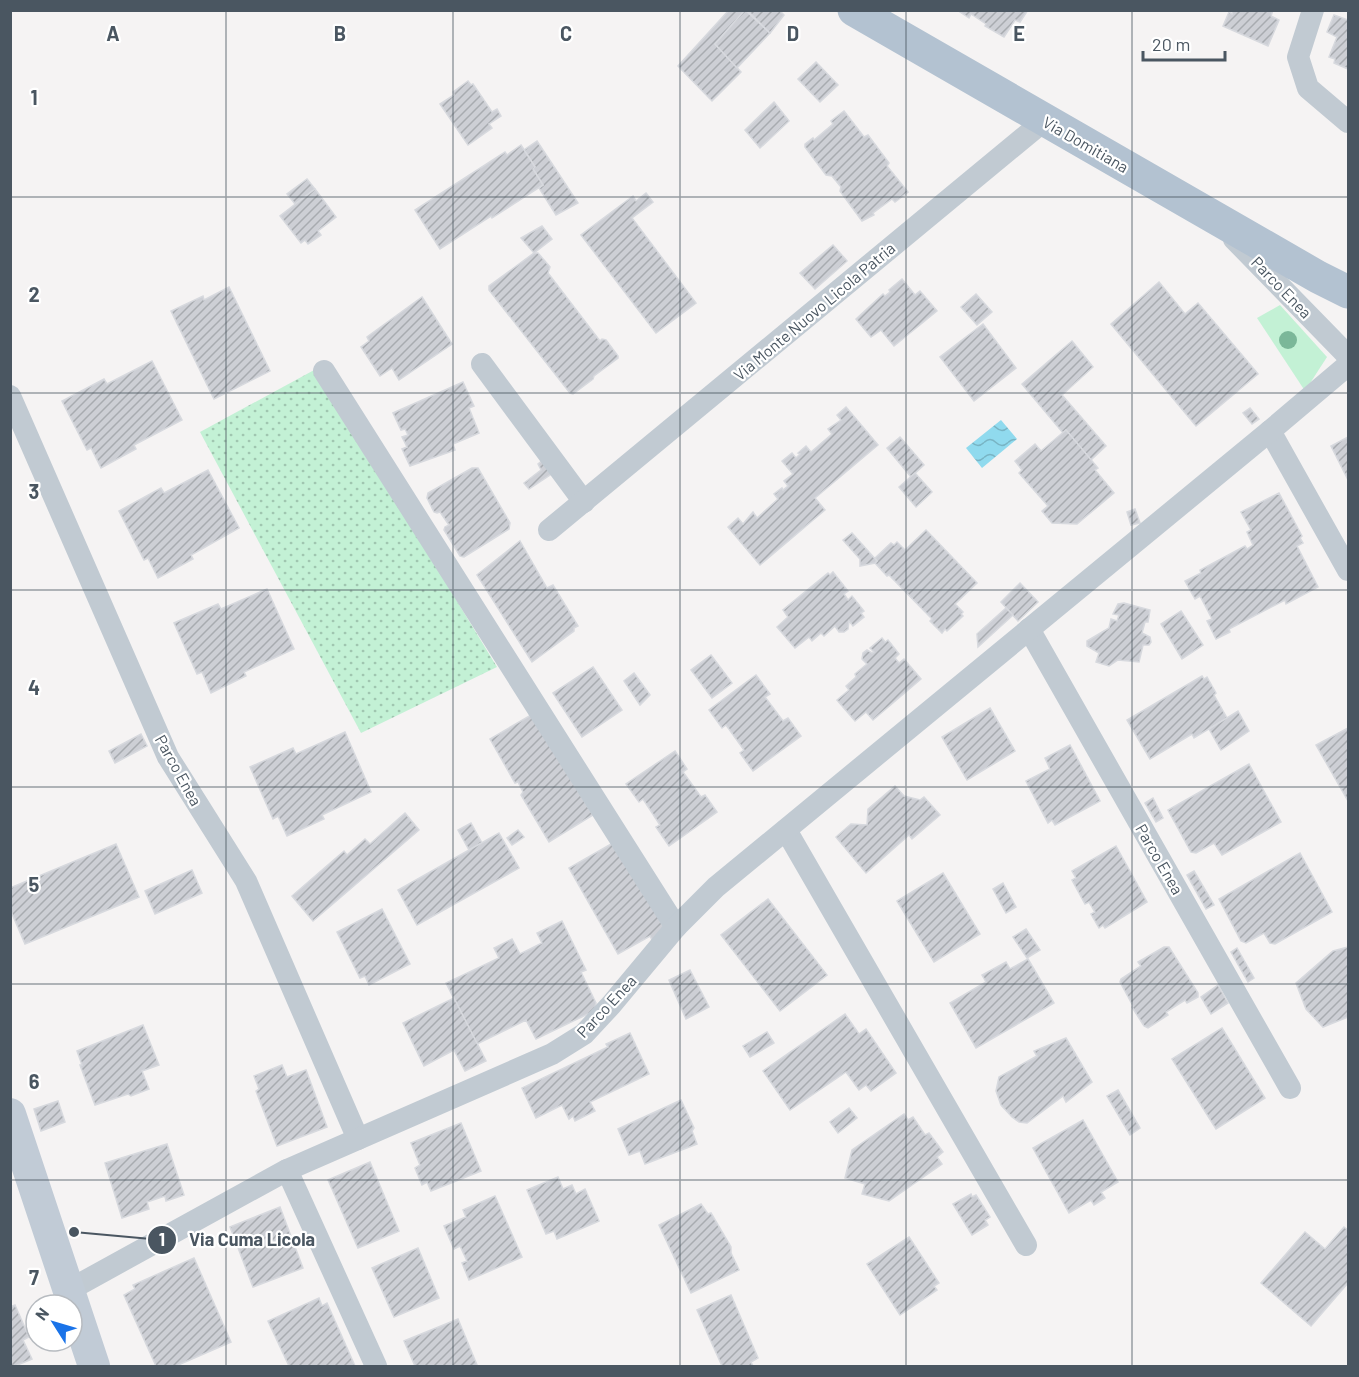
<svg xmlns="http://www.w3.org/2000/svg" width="1359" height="1377" font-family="Barlow,sans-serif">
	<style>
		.grass { fill: url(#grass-dots) }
		.garden { fill: #c3f1d5 }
		.water { fill: url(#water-waves) }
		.building { fill: url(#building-hatch); stroke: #d7d9de; stroke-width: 1.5 }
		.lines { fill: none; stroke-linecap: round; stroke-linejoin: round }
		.street { stroke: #c1cad2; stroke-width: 22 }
		.secondary { stroke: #c1cbd6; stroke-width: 32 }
		.primary { stroke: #b3c2d1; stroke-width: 33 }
		.tree { fill: #7bb799 }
		.grid { fill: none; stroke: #4a5661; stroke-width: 1.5; stroke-opacity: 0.55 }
		.labels { text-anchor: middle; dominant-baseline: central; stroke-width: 4.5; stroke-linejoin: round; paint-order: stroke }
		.street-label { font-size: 16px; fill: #4a5661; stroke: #fff }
		.grid-label { font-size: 20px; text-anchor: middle; font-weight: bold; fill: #4a5661; stroke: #fff; stroke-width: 4.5; stroke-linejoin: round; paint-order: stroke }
		.leader { fill: none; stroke: #4a5661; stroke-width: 2 }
		.callout-dot { fill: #4a5661; stroke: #fff; stroke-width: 2 }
		.mark-label { font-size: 18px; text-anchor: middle; font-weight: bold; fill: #fff }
		.callout-label { font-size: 18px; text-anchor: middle; font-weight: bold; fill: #4a5661; stroke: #fff; stroke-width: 4.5; stroke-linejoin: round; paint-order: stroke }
	</style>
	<defs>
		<pattern id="grass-dots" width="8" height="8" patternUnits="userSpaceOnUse" patternTransform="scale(1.5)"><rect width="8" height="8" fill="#c3f1d5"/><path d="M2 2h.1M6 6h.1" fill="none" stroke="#a0c6b0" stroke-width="1.8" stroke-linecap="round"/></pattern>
		<pattern id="water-waves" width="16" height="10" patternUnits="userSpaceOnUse" patternTransform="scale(1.5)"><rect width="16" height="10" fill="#90daee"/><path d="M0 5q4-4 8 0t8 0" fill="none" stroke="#78b4c4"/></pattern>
		<pattern id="building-hatch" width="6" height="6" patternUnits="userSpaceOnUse" patternTransform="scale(1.5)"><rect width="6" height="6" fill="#cdcfd5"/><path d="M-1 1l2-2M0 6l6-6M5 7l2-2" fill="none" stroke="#a8abb0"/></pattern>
	</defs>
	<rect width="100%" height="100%" fill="#f5f3f3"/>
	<polygon class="grass" points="316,369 497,667 361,733 200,432"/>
	<polygon class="garden" points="1280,305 1327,357 1305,391 1257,318"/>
	<polygon class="water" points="1001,420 1017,439 982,468 966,448"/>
	<g class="building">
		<polygon points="729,10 745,10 715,44 741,72 712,101 678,66"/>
		<polygon points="745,10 770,33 737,68 715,44"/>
		<polygon points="747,10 779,10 784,15 770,33"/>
		<polygon points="957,10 1028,10 1020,22 1015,20 1004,37 985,26 986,24 971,14 969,18"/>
		<polygon points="1233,10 1273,10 1271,16 1279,20 1268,46 1223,26 1229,12 1232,14"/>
		<polygon points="1334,15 1348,20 1348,69 1334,63 1335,59 1329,57 1337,37 1327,32"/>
		<polygon points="816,62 838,85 820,102 798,79"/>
		<polygon points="468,81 471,85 473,84 492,112 497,109 501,116 489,124 492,128 468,145 440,104 454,95 453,92"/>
		<polygon points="774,102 789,121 760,148 745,130"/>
		<polygon points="844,111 864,137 868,135 889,163 887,166 908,192 895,202 892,199 873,213 874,215 862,221 840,191 841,187 832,176 826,175 805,147 805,144 813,138 814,140 833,124 831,121"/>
		<polygon points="537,141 578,203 556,215 539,188 543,185 533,169 535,167 524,150"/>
		<polygon points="521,145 535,167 533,169 543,185 492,218 491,216 440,249 415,210 505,152 507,155"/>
		<polygon points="307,179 315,189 295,204 287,194"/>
		<polygon points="315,189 336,217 318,231 321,235 308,244 305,240 301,243 280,216"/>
		<polygon points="646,193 653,202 632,218 696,303 656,333 581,235 633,196 636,201"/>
		<polygon points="542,226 552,239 534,253 521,238"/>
		<polygon points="833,245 847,261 815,289 800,273"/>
		<polygon points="534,253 538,253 550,267 548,273 600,341 602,339 606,340 618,356 618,358 594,376 593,379 573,394 570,393 489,290 489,286"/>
		<polygon points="902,279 915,295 920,291 937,311 894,346 881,330 871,337 856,319 883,294 885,296 890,292 889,290"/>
		<polygon points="1159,282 1185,314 1198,303 1258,374 1196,426 1111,324"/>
		<polygon points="229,287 270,371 214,399 171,311 203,296 204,300"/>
		<polygon points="976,294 992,312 977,325 961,307"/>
		<polygon points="422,297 452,344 399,380 392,368 380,376 361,347 369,341 367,337"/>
		<polygon points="983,324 1016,368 974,401 940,357"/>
		<polygon points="1072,341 1093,367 1062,395 1106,446 1091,460 1066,430 1063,433 1022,384"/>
		<polygon points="152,361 182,420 134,445 136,449 101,468 91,448 87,450 62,401 104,379 107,384"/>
		<polygon points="463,382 474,406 469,408 479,433 453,444 455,450 410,466 402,449 407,447 402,437 408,435 405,429 401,430 393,413"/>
		<polygon points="846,407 878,445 815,498 825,510 760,565 728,527 738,518 743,524 753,512 757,518 778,499 774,494 782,488 783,490 788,486 784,481 793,474 782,461 792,453 796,458 800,454 798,453 806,446 811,452 832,434 828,429 841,420 837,415"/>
		<polygon points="1250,408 1259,419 1252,424 1243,413"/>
		<polygon points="1066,430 1098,468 1095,470 1114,493 1077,524 1052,523 1042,511 1048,506 1019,473 1022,470 1015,461 1035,444 1041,451"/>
		<polygon points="900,437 924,465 911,477 887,448"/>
		<polygon points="1348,437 1348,480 1331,446"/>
		<polygon points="544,459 553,473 529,489 524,483 541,470 538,464"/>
		<polygon points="472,468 478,468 510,523 509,529 464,557 460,556 444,530 445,527 449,525 440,512 437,513 434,512 427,498 428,493"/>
		<polygon points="208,470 239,528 191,555 193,559 158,578 148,558 144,560 119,511 161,488 164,493"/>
		<polygon points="915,473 932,492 916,507 899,487"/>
		<polygon points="1279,493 1302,536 1300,538 1303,543 1297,546 1318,587 1286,604 1285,600 1229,629 1230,632 1216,639 1207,621 1212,619 1200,596 1195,599 1185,581 1201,573 1200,570 1245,546 1247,549 1253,545 1247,532 1251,530 1241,512"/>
		<polygon points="1135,509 1140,523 1131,525 1127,512"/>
		<polygon points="926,530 977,583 955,604 963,612 961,614 963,616 947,631 945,629 942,633 930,621 932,619 889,575 887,576 875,563 877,561 875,558 891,543 894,545 897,542 905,550"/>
		<polygon points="852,533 877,561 875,563 860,566 860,559 843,540"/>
		<polygon points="520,541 547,588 553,585 578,626 574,628 574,631 532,662 477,575"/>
		<polygon points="833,572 848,591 844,594 848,600 852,596 864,611 861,613 864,617 853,626 849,621 848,629 844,632 839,632 835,626 824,636 821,633 812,641 809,637 795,648 777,627 788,617 783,610 828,573 830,575"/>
		<polygon points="1020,583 1038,602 1018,621 1001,602"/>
		<polygon points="267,589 294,649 244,672 246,676 211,693 202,672 197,674 174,623 218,604 221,609"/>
		<polygon points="1124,603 1150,610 1148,622 1145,622 1142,633 1150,637 1151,642 1149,645 1143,645 1139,662 1118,660 1109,666 1096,662 1099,653 1087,646 1087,641 1109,628 1111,619 1117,621 1119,615 1113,614 1118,604"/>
		<polygon points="1006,608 1013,615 978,647 977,634"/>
		<polygon points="1181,611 1203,645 1182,659 1161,624"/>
		<polygon points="882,638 885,642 888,640 899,654 895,658 899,663 904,659 921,679 873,720 866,712 855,721 837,700 849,690 846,686 856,677 855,674 867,664 862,659 863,653 867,650 872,653 874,652 870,648"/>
		<polygon points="711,655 732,683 712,698 691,670"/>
		<polygon points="593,667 622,710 582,737 553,693"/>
		<polygon points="634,673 650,695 640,705 624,681"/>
		<polygon points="756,675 770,694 765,697 783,721 788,718 801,736 753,771 740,753 744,750 726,725 722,728 709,710"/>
		<polygon points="1202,676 1204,679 1207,677 1216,693 1214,695 1227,718 1194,738 1192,734 1150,759 1127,720"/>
		<polygon points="990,708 1015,751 967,780 942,737"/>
		<polygon points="1238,711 1249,731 1221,750 1209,729"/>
		<polygon points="531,715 593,815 549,842 521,795 523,792 518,782 515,783 490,739"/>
		<polygon points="1348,728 1348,801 1316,745"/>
		<polygon points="345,732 371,792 322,815 324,819 287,836 278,816 273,819 250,767 293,748 296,754"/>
		<polygon points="141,734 147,746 115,763 109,751"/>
		<polygon points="1070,745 1100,801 1055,825 1052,820 1048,823 1026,781 1050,769 1045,758"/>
		<polygon points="675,751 687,769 683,772 701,797 705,795 717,812 669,846 656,827 660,825 643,799 639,802 626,784"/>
		<polygon points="1249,764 1281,822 1222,855 1214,843 1196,853 1191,852 1168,810"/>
		<polygon points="895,786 904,796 920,800 924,797 940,815 912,839 909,835 866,873 836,837 851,824 867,825 868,809"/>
		<polygon points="1153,798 1163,818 1156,822 1145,803"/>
		<polygon points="405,813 419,830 313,921 292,896 344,851 347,855 365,839 370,844"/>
		<polygon points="471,823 482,843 469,850 458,830"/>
		<polygon points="518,830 524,837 512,845 507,838"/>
		<polygon points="499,833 519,868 417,925 398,890"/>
		<polygon points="618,840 666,932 652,940 650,936 618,954 569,868"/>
		<polygon points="116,844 139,897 25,944 10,909 10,888"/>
		<polygon points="1116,846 1147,902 1105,928 1103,925 1099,928 1091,914 1095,912 1089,902 1085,904 1072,880 1076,878 1072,871"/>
		<polygon points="1300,853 1332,912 1275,944 1270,943 1264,933 1246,943 1241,941 1219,899"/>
		<polygon points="192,870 202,893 155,914 145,891"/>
		<polygon points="1194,871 1214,905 1206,909 1187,875"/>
		<polygon points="943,873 980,934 934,962 897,901"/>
		<polygon points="1003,883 1016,907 1006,913 993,889"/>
		<polygon points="768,899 827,975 780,1011 721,935"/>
		<polygon points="382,909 410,964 369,985 365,976 360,978 337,932"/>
		<polygon points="562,921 586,970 581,972 596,1003 594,1011 536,1039 526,1020 477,1044 446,983 499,958 494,948 512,939 520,954 542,943 537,933"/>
		<polygon points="1026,929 1040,950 1027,958 1013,937"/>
		<polygon points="1164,947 1169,947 1198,993 1198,997 1187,1003 1185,1000 1166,1012 1168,1015 1148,1028 1144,1026 1132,1007 1133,1006 1120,982 1121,979 1141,966 1138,962"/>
		<polygon points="1348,947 1348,1017 1323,1027 1306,1009 1296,983 1333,951"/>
		<polygon points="1237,948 1254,978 1248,982 1231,952"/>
		<polygon points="1028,959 1054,1003 976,1048 950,1003 986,982 982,975 1006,962 1010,969"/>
		<polygon points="690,970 709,1007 686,1019 669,980"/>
		<polygon points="1218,985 1228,1003 1211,1014 1201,997"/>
		<polygon points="454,998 486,1061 465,1071 454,1050 424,1066 403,1023"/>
		<polygon points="845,1014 859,1034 866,1029 896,1073 871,1091 866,1085 859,1090 846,1072 790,1110 763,1071"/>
		<polygon points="143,1025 159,1065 142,1071 149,1089 131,1096 128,1094 95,1105 80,1065 82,1065 77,1051"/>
		<polygon points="1222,1028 1265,1098 1216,1129 1172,1059"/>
		<polygon points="767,1032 774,1043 750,1057 743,1046"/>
		<polygon points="630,1033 649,1074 590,1102 595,1111 575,1121 573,1116 569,1119 562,1105 536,1118 522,1088 608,1047 606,1044"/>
		<polygon points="1066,1038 1092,1082 1066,1102 1063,1096 1027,1123 1019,1122 1012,1117 1001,1105 996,1091 999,1077 1037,1056 1034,1051"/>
		<polygon points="282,1065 287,1077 306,1070 327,1127 277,1146 256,1091 259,1089 254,1076"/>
		<polygon points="1118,1090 1140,1128 1130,1135 1107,1096"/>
		<polygon points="681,1100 694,1128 692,1131 697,1144 645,1164 640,1151 629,1155 618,1129"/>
		<polygon points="58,1101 65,1122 41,1131 34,1109"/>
		<polygon points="849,1108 857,1118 838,1133 830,1122"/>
		<polygon points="904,1114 908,1120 913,1117 925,1135 929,1133 943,1152 937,1157 942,1164 889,1201 862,1194 865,1184 845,1178 852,1150"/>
		<polygon points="1083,1120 1118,1182 1101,1192 1105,1198 1094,1205 1091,1200 1069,1213 1033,1148"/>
		<polygon points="461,1123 481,1171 431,1191 427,1182 422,1185 415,1168 420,1165 411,1143"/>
		<polygon points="167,1144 184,1195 166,1201 165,1196 147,1202 149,1209 122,1218 105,1163"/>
		<polygon points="370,1162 399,1231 358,1248 328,1180"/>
		<polygon points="558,1177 563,1189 572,1185 576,1194 585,1189 599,1221 557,1239 554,1231 546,1234 527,1190"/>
		<polygon points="971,1194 972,1197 976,1195 990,1217 985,1220 988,1225 972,1235 953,1204"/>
		<polygon points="495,1196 522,1257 469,1280 462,1263 467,1261 460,1246 454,1249 444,1226 466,1217 463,1210"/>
		<polygon points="701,1204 708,1214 711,1213 731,1247 731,1253 739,1270 691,1293 659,1225"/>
		<polygon points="280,1207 303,1268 253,1287 230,1227"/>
		<polygon points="1344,1227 1348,1230 1348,1283 1311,1326 1261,1283 1305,1232 1325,1249"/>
		<polygon points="909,1237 939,1283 934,1286 937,1290 900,1315 867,1264"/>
		<polygon points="418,1248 439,1298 394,1317 372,1268"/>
		<polygon points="194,1258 231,1342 176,1366 156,1366 124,1295 135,1289 133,1285"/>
		<polygon points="731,1295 758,1358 751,1362 753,1366 722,1366 697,1310"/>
		<polygon points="319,1298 322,1306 327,1303 355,1366 289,1366 268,1321"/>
		<polygon points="15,1305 29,1337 23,1340 32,1359 15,1366 10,1366 10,1307"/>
		<polygon points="458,1319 477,1365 472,1366 415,1366 404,1341"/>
	</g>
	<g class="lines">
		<g class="street">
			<polyline points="1313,10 1298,57 1308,88 1348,122"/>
			<polyline points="1234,239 1348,356"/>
			<polyline points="482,364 584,502"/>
			<polyline points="324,371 676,927"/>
			<polyline points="10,396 168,757 246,881 358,1139"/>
			<polyline points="1270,431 1348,570"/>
			<polyline points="549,530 1045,120"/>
			<polyline points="1029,629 1290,1088"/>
			<polyline points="786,830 1026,1245"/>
			<polyline points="287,1170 376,1366"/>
			<polyline points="69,1290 287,1170 552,1054 584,1034 611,1005 676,927 716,887 1270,431 1348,365"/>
		</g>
		<polyline class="secondary" points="10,1114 94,1366"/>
		<polyline class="primary" points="854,10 1318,277 1348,292"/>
	</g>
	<circle class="tree" cx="1288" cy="340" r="9"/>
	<path class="grid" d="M226 10V1366M453 10V1366M680 10V1366M906 10V1366M1132 10V1366M10 197H1348M10 393H1348M10 590H1348M10 787H1348M10 984H1348M10 1180H1348"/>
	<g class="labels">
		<g class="street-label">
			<text transform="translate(1086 144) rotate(30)">Via Domitiana</text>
			<text transform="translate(1282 287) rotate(46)">Parco Enea</text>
			<text transform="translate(814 311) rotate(-40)">Via Monte Nuovo Licola Patria</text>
			<text transform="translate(179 770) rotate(61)">Parco Enea</text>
			<text transform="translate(1160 859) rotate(60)">Parco Enea</text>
			<text transform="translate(606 1006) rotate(-47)">Parco Enea</text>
		</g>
	</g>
	<g class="grid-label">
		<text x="113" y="41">A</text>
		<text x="340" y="41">B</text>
		<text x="566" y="41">C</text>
		<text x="793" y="41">D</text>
		<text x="1019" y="41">E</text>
		<text x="34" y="105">1</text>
		<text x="34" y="302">2</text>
		<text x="34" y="499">3</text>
		<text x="34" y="695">4</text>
		<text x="34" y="892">5</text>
		<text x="34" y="1089">6</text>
		<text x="34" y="1285">7</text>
	</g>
	<path class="leader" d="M74 1232L162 1240"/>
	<g class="callout-dot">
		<circle cx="74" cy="1232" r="6"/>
		<circle cx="162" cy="1240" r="15"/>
	</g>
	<g class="mark-label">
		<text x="162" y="1246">1</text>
	</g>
	<g class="callout-label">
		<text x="252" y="1246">Via Cuma Licola</text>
	</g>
	<rect width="1359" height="1377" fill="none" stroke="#4a5661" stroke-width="24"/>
	<g transform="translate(54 1323) rotate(307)"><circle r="28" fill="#ffffff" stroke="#b7bbc0" stroke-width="1.5"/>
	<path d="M0-4.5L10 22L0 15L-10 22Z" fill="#1a73e8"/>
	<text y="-9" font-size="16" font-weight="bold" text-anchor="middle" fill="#4a5661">N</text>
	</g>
	<path d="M1143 51v9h82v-9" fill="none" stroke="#4a5661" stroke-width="3"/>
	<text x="1152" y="51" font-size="18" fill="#4a5661" stroke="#ffffff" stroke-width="4.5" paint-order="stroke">20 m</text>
</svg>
